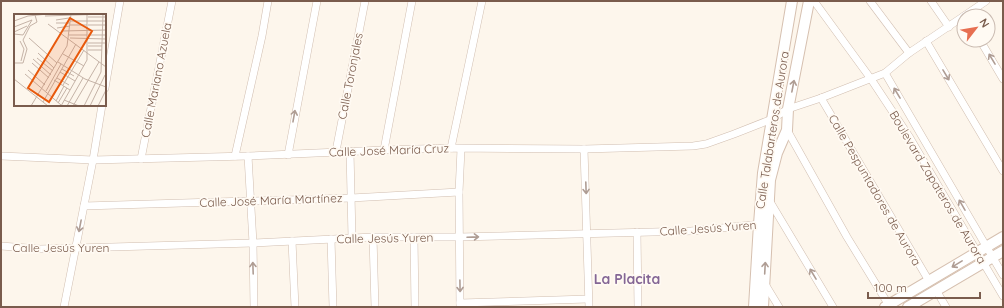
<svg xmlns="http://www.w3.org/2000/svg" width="1004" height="308" font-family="Quicksand,sans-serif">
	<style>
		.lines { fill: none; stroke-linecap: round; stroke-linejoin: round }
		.street-casing { stroke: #d1beb0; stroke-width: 8 }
		.secondary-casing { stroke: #d6c0b0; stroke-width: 12 }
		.street { stroke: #fff; stroke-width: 7 }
		.secondary { stroke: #fff; stroke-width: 10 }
		.oneway { stroke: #af9d94 }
		.labels { text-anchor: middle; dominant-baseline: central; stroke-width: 3.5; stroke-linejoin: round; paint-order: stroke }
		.street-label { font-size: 12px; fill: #7a5c4d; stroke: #fffaf3 }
		.quarter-label { font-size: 14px; font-weight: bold; fill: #846695; stroke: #fffaf3 }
		.inset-road { fill: none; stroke: #c5b3a7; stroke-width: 1 }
		.view { fill: #e8590c; fill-opacity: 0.15; stroke: #e8590c; stroke-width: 2 }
		.inset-edge { fill: none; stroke: #7a5c4d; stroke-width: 2 }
	</style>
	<rect width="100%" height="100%" fill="#fdf6ec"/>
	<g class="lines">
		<defs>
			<g id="street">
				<polyline points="814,1 871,79 910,138 1003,296"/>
				<polyline points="870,1 909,53"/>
				<polyline points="931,1 949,27"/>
				<polyline points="964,16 986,1"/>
				<polyline points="980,40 1003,79"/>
				<polyline points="926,41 1003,171"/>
				<polyline points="885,73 1003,275"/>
				<polyline points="105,88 120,1"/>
				<polyline points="821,98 929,281"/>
				<polyline points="787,130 847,237 890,307"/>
				<polyline points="451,148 482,1"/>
				<polyline points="584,149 589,307"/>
				<polyline points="384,150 412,1"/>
				<polyline points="336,151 365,1"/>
				<polyline points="350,151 352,238"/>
				<polyline points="288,155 317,1"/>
				<polyline points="1,156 93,160 248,156 384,150 451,148 584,149 693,146 706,144 734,134 772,119 788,109 821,98 885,73 909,53 964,16"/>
				<polyline points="235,156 262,36 268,1"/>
				<polyline points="248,156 253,243 254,307"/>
				<polyline points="141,159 172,1"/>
				<polyline points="769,200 833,307"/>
				<polyline points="84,206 351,198 459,192"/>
				<polyline points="637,232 638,307"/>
				<polyline points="373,237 375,307"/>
				<polyline points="414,237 415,307"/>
				<polyline points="331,239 333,307"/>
				<polyline points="292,241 295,307"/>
				<polyline points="1,246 40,249 76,248 253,243 373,237 459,237 691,231 762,224"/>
				<polyline points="765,284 779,307"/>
				<polyline points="936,290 946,307"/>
				<polyline points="460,303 588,299"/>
				<polyline points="64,307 93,160 102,105"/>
				<polyline points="460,307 459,192 461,149"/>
			</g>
			<g id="secondary">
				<polyline points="754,307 759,224 763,173 792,1"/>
				<polyline points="763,307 770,180 777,153 787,130 788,109 809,1"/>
				<polyline points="885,307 1003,237"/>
				<polyline points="908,307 1003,251"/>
			</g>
		</defs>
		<use href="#street" class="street-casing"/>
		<use href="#secondary" class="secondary-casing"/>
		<use href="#street" class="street"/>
		<use href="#secondary" class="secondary"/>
	</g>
	<defs><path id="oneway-shaft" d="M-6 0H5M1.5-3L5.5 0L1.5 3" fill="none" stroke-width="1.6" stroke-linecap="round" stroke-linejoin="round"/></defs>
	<g class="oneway">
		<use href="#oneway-shaft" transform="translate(992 59) rotate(-121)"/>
		<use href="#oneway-shaft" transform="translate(946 75) rotate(59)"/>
		<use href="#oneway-shaft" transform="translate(793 86) rotate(-79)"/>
		<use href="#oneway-shaft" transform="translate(897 93) rotate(-121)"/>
		<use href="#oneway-shaft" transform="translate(294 116) rotate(-80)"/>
		<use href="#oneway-shaft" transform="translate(586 188) rotate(88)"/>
		<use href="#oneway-shaft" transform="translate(962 205) rotate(-120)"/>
		<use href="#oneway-shaft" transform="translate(80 226) rotate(101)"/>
		<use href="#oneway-shaft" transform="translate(473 237) rotate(-2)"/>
		<use href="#oneway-shaft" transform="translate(957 264) rotate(149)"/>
		<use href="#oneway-shaft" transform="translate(253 268) rotate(-92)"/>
		<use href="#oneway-shaft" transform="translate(765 268) rotate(-87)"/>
		<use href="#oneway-shaft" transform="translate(813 274) rotate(-121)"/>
		<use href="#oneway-shaft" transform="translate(460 286) rotate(89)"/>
	</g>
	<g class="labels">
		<g class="street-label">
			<text transform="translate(350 76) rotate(-79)">Calle Toronjales</text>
			<text transform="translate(156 80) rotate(-79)">Calle Mariano Azuela</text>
			<text transform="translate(772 130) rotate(-81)">Calle Talabarteros de Aurora</text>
			<text transform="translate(389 150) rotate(-2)">Calle José María Cruz</text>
			<text transform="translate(938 187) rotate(59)">Boulevard Zapateros de Aurora</text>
			<text transform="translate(875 190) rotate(60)">Calle Pespuntadores de Aurora</text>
			<text transform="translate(271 200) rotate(-2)">Calle José María Martínez</text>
			<text transform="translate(708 228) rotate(-4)">Calle Jesús Yuren</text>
			<text transform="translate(385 238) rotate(-1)">Calle Jesús Yuren</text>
			<text x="61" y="247">Calle Jesús Yuren</text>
		</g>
		<g class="quarter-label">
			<text x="627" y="279">La Placita</text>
		</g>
	</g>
	<g transform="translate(14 14)">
		<rect width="92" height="92" fill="#fdf6ec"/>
		<path class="inset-road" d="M31 2 92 0M74 3H92M42 6 55 4M0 7 14 2 34 0M56 7H92M42 9H56M34 10 92 53M56 11H73M74 11H92M0 13 18 6M43 14 56 12M48 17 92 16M0 18 13 12M0 20 9 21 18 6M55 21H73M74 21H92M15 24 43 49M56 24 92 25M6 27 10 35 7 47M74 29H92M74 32H88M74 36H88M24 39 40 54M49 40 70 52M23 44 39 57M19 45 37 61M44 48 71 65 92 73M0 49H9L13 35 9 26 16 12 23 8 21 1M18 49 35 64M48 55 60 62M14 56 31 71M46 58 61 67M11 60 47 91M43 64 55 71M0 65 34 92M40 66 56 76M49 71 70 36M32 77 47 50M50 86 65 92M42 87 50 72M29 88 62 30M44 89 53 74M17 92 53 32 57 0M47 92 73 46V0M53 92 69 64M59 92 85 48M70 92 87 58 89 0M76 92 91 61M84 92 92 76"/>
		<path class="view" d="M56 4 78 17 35 88 14 74Z"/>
		<rect width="92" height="92" class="inset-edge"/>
	</g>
	<rect width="1004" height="308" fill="none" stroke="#7a5c4d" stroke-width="4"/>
	<g transform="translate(976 28) rotate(59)"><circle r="19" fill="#fffaf3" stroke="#cabbb1"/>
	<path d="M0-3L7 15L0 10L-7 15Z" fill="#e76f51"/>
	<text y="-6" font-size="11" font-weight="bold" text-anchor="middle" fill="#7a5c4d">N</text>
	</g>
	<path d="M868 292v6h112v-6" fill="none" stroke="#7a5c4d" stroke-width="2"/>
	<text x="874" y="292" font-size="12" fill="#7a5c4d" stroke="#fffaf3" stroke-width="3" paint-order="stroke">100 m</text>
</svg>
